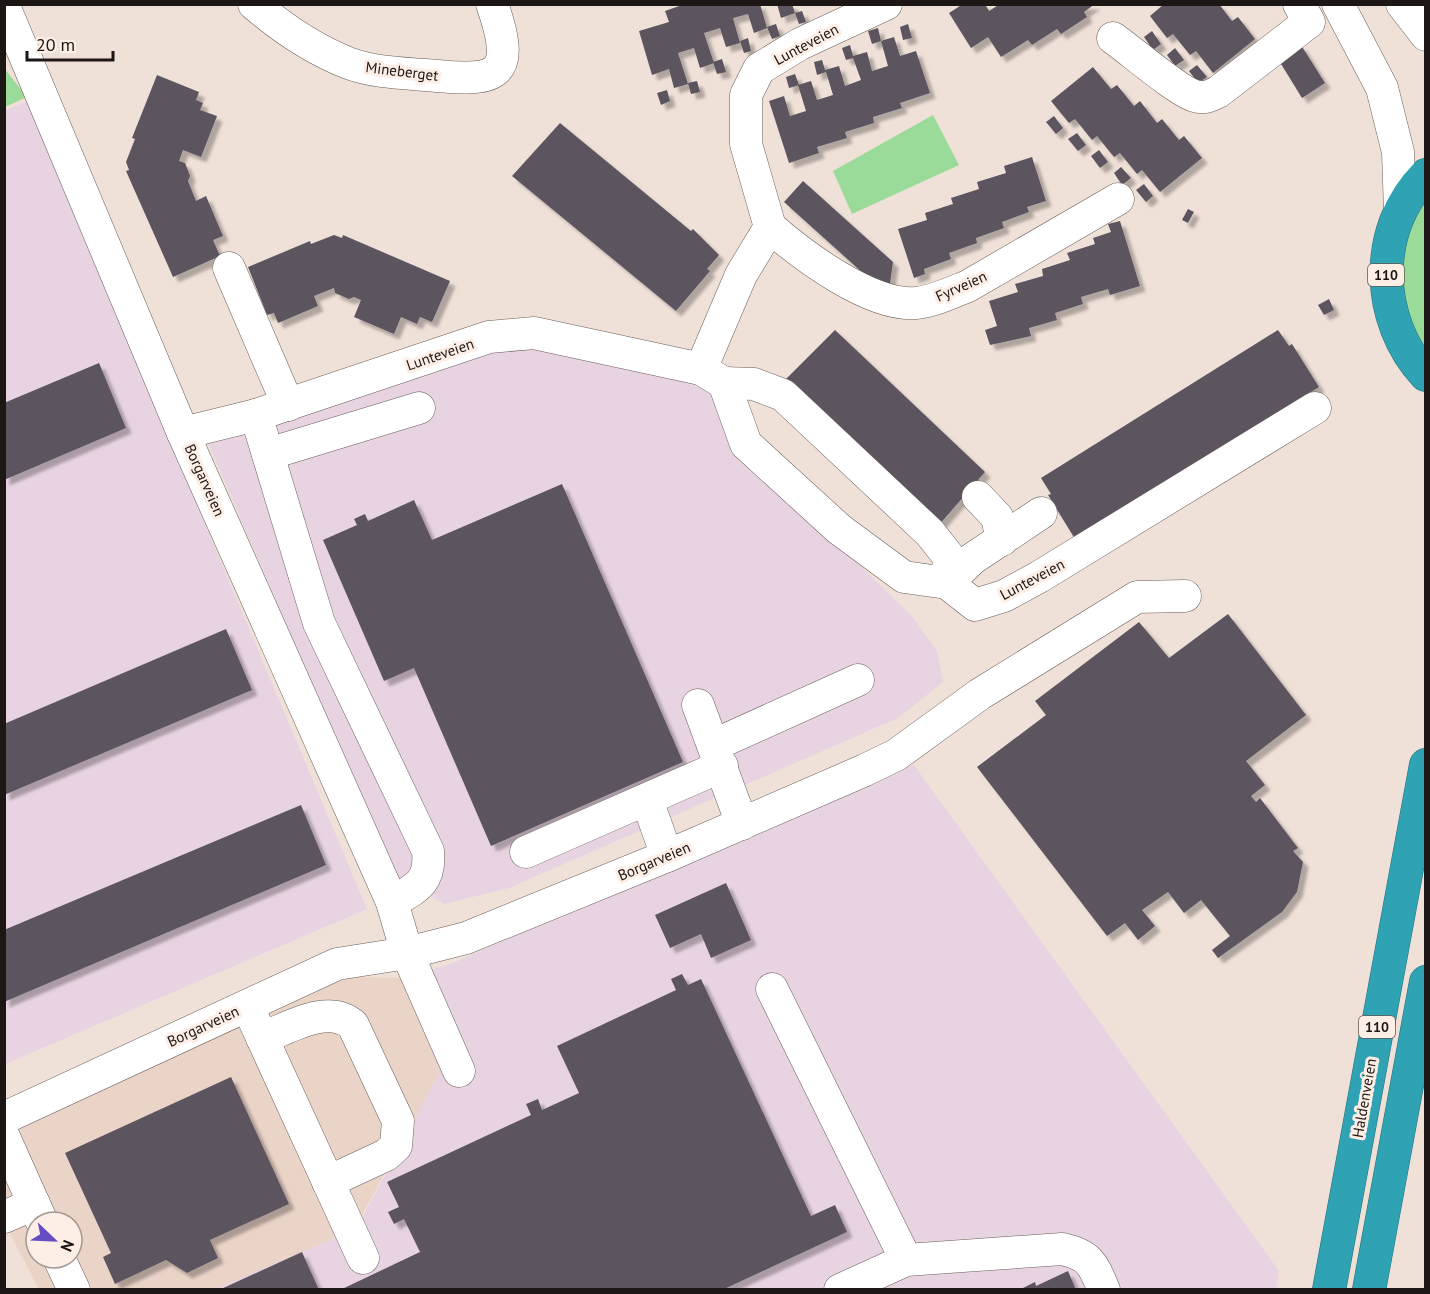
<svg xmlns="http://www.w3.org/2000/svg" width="1430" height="1294" font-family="'PT Sans',sans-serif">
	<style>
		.built { fill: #ead3c7; fill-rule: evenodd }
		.industrial { fill: #e8d3e2 }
		.green { fill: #9bdb99 }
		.building { fill: #5b5560; filter: url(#shadow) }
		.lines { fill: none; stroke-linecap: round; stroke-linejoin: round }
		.minor-casing { stroke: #6b5e57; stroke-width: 33 }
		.highway-casing { stroke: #28717b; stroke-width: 34 }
		.minor { stroke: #fff; stroke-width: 32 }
		.highway { stroke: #2fa2b3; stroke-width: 33 }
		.labels { text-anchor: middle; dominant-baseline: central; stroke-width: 6; stroke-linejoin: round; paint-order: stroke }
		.shield { fill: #fdeee6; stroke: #605753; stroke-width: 1.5 }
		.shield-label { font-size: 14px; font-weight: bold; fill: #1c1614 }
		.street-label { font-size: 15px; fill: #1c1614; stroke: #fdeee6 }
	</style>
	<defs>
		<filter id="shadow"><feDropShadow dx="5.5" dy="5.5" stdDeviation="1.5" flood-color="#0004"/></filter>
	</defs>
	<rect width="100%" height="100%" fill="#f0e1d8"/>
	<path class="built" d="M355 977 402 978 441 1071 351 1235 215 1289 39 1290 5 1224V1136L320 987ZM36 1222H72V1258H36Z"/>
	<g class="industrial">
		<polygon points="27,101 367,909 5,1064 4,111"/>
		<polygon points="510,345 691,379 714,394 728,438 912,616 937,651 943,682 898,718 509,888 444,904 394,875 206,438"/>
		<polygon points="914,765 1279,1271 1276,1290 213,1290 356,1229 440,1072 402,978 453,963 874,777"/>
	</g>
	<g class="green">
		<polygon points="4,68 27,97 5,107 4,107"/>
		<polygon points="933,115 959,165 852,214 833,171"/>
		<polygon points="1425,194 1425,348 1412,329 1399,288 1400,244"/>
	</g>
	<g class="building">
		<polygon points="685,4 760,4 767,28 754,33 748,14 733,18 740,43 726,47 720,28 704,33 714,63 700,68 694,48 678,53 688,84 674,88 669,69 652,75 639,31 669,22 665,11"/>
		<polygon points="777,4 792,4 795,13 781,18"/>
		<polygon points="963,4 985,4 989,11 1000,4 1095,4 1084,12 1087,17 1061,34 1057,29 1032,45 1028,40 1001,57 988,37 971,48 949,13"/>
		<polygon points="1164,4 1219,4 1232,21 1238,17 1255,39 1213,73 1196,51 1190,55 1173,34 1167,38 1150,16"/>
		<polygon points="802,11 806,22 799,24 795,13"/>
		<polygon points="776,24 780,36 772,39 767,27"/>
		<polygon points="908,24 912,38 903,40 900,27"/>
		<polygon points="878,28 881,41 872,44 868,31"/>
		<polygon points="1152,31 1161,44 1153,50 1144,37"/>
		<polygon points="894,37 900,56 916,51 930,93 900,103 902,108 873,117 874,123 845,132 847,138 817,147 819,153 789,163 769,101 784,96 790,116 806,111 798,85 811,81 817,100 833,95 826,72 817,75 814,62 822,60 825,70 839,66 845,86 861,80 853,58 846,60 842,48 850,45 853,56 867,52 872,71 888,66 881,41"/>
		<polygon points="748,38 751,51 744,53 740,41"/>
		<polygon points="1301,45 1325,83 1302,98 1278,59"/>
		<polygon points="1175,48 1184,60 1175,66 1167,55"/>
		<polygon points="722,59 726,72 717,74 713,62"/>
		<polygon points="1197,65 1207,77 1198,83 1189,71"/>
		<polygon points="1093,67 1111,89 1117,85 1134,106 1140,101 1157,123 1162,119 1179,140 1184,136 1202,158 1160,192 1142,170 1137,174 1120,153 1114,157 1097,136 1092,140 1075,119 1069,123 1051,101"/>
		<polygon points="795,74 799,85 789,88 786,77"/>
		<polygon points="157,75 199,92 196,100 203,103 200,110 217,116 201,157 183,150 179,161 185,163 190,176 188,181 196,201 206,196 223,236 213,240 220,256 173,277 126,171 129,170 126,162 135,139 132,138"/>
		<polygon points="697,81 700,92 691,94 688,83"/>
		<polygon points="667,90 670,101 661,105 657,93"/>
		<polygon points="1054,116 1063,128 1056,134 1046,122"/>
		<polygon points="560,123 691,231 693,229 719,255 707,269 710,271 676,311 512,176"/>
		<polygon points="1077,133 1086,145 1078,151 1068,139"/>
		<polygon points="1099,150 1108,162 1100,168 1091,156"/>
		<polygon points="1032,157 1046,201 1027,207 1029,212 1002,222 1004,228 976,238 977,243 949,253 951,259 924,269 925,274 914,278 898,229 927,220 925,213 953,204 951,198 979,189 977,182 1006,173 1004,166"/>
		<polygon points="1121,167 1131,178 1122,185 1114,173"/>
		<polygon points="803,181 893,262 889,290 874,283 784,202"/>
		<polygon points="1144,184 1153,196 1146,202 1136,190"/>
		<polygon points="1188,209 1194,212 1188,223 1182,220"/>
		<polygon points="1120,221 1140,286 1110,295 1108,289 1081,297 1083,304 1055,313 1057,320 1029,328 1031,336 990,345 985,330 997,326 989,301 1018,292 1015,284 1043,276 1042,269 1070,260 1067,253 1095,244 1093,238 1111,232 1108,224"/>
		<polygon points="334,235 342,238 343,235 450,281 432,322 420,317 417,324 401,317 394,334 354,317 361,300 354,297 349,299 335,293 334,288 314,296 318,306 278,323 274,313 267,315 248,267 310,241 311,244"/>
		<polygon points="1329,299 1334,310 1324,315 1318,305"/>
		<polygon points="835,330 985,472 938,526 785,380"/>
		<polygon points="1278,330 1289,346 1292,344 1319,387 1075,539 1048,495 1051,494 1041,478"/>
		<polygon points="99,363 126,428 4,480 4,403"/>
		<polygon points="562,484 683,762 491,846 414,668 384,681 323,540 357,525 354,519 365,514 368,521 414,500 432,540"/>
		<polygon points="1228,614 1306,715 1246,761 1265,785 1251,796 1256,802 1260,798 1298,848 1293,851 1303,862 1297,892 1282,912 1218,958 1212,950 1230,936 1201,900 1184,913 1168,892 1142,910 1155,926 1138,940 1125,923 1107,936 977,767 1046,715 1035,701 1139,622 1169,658"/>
		<polygon points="226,629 252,690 4,795 4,724"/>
		<polygon points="301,805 326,865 4,1002 4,930"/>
		<polygon points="726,883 751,940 711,958 701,934 670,948 655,915"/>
		<polygon points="682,974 688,985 701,979 811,1216 835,1205 847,1232 722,1290 340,1290 420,1252 404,1219 394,1224 388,1212 399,1207 387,1182 531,1115 526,1104 538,1099 542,1110 579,1093 557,1046 676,990 671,979"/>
		<polygon points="231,1077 289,1204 210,1240 218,1258 187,1273 166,1260 115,1284 103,1257 111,1253 65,1153"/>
		<polygon points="302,1252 319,1290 219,1290"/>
		<polygon points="1068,1271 1076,1290 1019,1290 1035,1282 1036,1286"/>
	</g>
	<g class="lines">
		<defs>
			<g id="minor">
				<path d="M254 4C283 29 313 49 348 63 372 72 399 73 425 75 492 81 520 83 492 4"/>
				<polyline points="1338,4 1382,88 1398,152 1400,212"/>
				<polyline points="1402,4 1426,35"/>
				<polyline points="4,6 183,433 392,902 407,953 459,1071"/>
				<path d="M1113 38C1130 50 1179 92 1195 96 1204 99 1210 96 1218 92L1309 22 1299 4"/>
				<path d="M770 227C802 255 871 307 916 303 934 301 951 293 968 286L1118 199"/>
				<polyline points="229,268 288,405"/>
				<polyline points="701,369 741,275 770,227 746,144 746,95 759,69 800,44 886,4"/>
				<polyline points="724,383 754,384 783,395 930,533 949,557 947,583"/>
				<path d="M256 415 319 623 428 851C431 882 417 888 392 902"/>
				<polyline points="183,433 256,415 489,337 534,333 701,369 724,383 746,444 839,529 904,577 947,583 975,605 1004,596 1039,577 1315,408"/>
				<polyline points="268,454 419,408"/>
				<polyline points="978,497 997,517 1002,540"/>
				<polyline points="947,583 972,559 1041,513"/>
				<polyline points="698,705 742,824"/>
				<polyline points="714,745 858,680"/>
				<polyline points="647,800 667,856"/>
				<polyline points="526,852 722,766"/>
				<polyline points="772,989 906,1260"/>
				<polyline points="254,1020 363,1258"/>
				<path d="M262 1038C289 1028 328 1003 353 1025L398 1121 396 1146 386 1155 328 1182"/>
				<polyline points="4,1118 337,964 407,953 466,938 667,856 865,770 896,755 980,694 1137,597 1185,596"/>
				<polyline points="4,1137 42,1222"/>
				<polyline points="4,1217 34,1204"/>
				<polyline points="59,1258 74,1290"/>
				<path d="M840 1290 906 1260 1062 1249C1090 1255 1093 1264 1104 1290"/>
			</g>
			<g id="highway">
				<path d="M1426 175C1372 229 1375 321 1426 375"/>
				<polyline points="1329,1290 1426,765"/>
				<polyline points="1369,1290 1426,982"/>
			</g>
		</defs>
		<use href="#minor" class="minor-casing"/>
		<use href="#highway" class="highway-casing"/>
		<use href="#minor" class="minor"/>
		<use href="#highway" class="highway"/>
	</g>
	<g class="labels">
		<g class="shield">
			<rect x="1368" y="264" width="36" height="22" rx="4.5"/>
			<rect x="1359" y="1016" width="36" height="22" rx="4.5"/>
		</g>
		<g class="shield-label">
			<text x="1386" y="275">110</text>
			<text x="1377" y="1027">110</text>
		</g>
		<g class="street-label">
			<text transform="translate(806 44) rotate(-28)">Lunteveien</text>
			<text transform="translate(402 71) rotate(7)">Mineberget</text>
			<text transform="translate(961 286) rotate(-24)">Fyrveien</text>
			<text transform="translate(440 354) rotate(-19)">Lunteveien</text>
			<text transform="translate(205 480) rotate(66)">Borgarveien</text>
			<text transform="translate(1032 579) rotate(-28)">Lunteveien</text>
			<text transform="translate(654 861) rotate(-23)">Borgarveien</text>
			<text transform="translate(203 1026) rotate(-25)">Borgarveien</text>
			<text transform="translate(1364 1098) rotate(-80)">Haldenveien</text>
		</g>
	</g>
	<rect width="1430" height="1294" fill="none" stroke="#1c1614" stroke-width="12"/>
	<g transform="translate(54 1240) rotate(113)"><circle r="28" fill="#fdeee6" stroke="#a39892" stroke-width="1.5"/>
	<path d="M0-4.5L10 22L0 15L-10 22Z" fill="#654cc5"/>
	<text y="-9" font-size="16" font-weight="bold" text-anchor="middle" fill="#1c1614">N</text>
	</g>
	<path d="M27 51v9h86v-9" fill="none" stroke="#1c1614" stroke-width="3"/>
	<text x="36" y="51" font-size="18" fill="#1c1614" stroke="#fdeee6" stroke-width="4.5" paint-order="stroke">20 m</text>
</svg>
